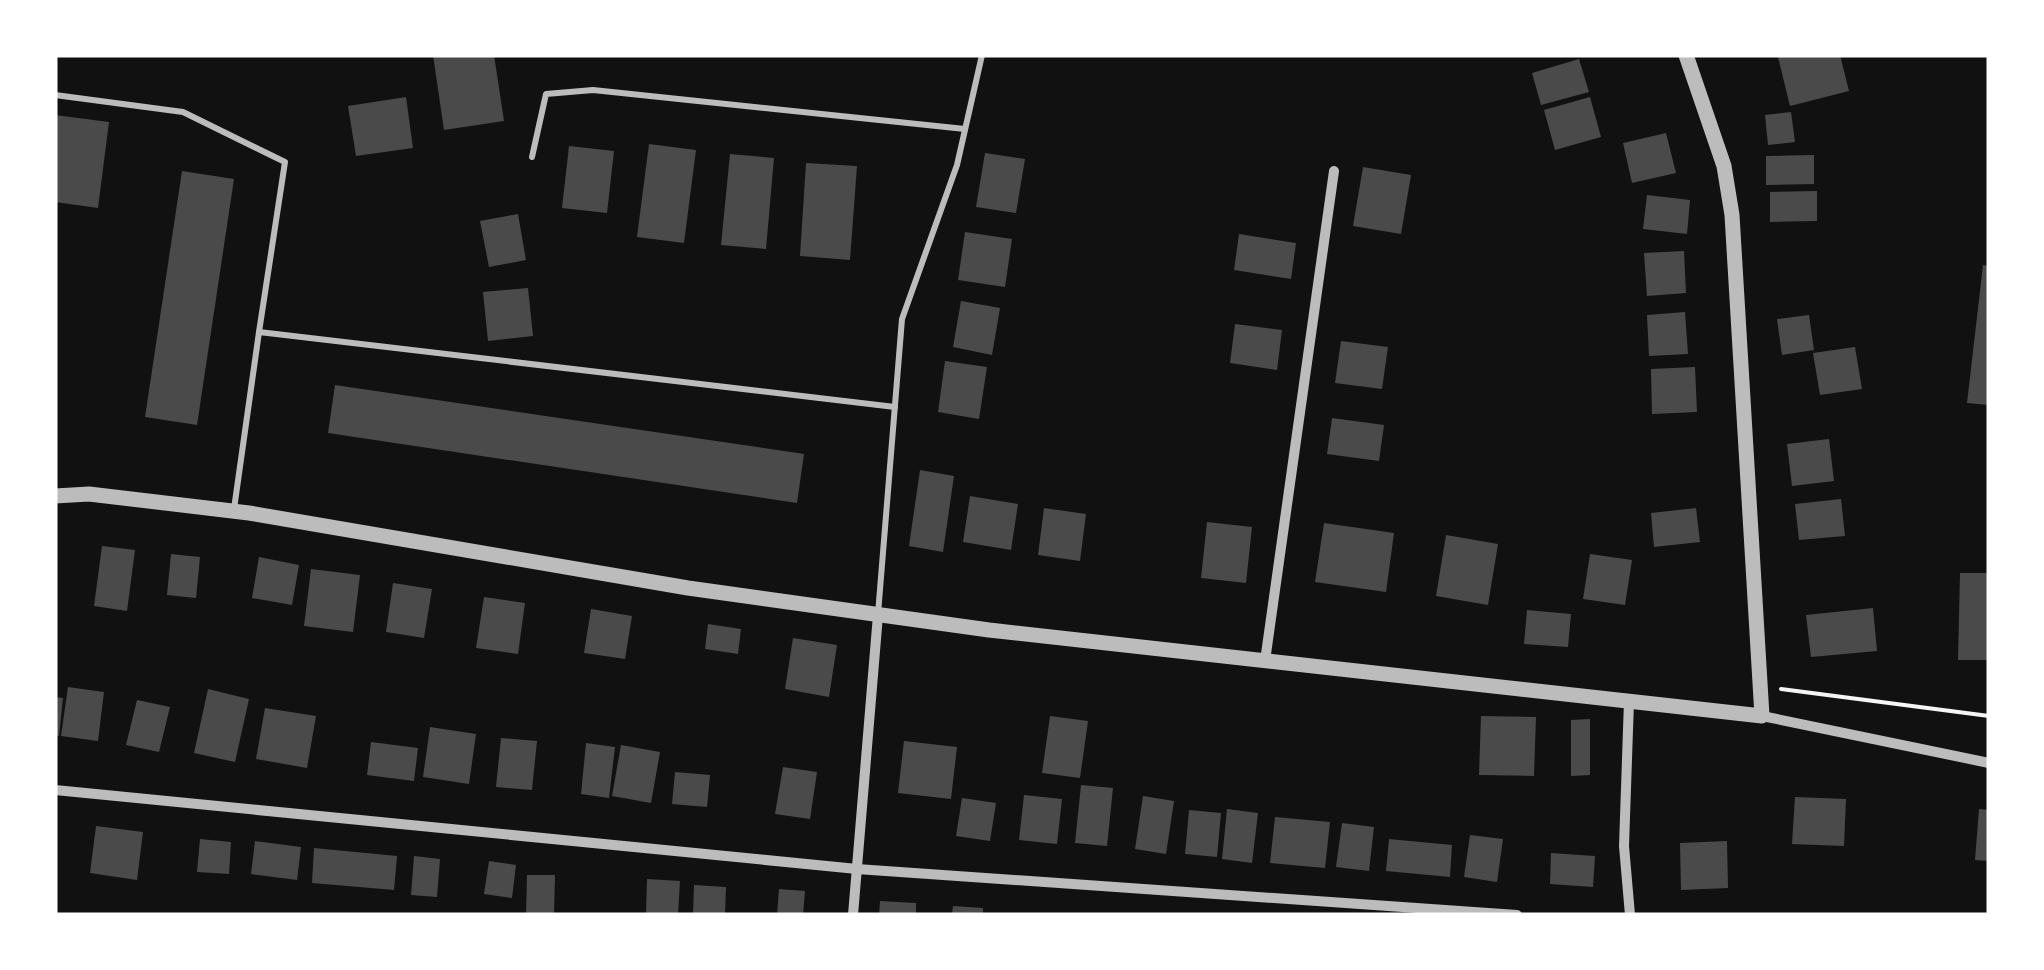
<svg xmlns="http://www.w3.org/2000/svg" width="2044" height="970" font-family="Montserrat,sans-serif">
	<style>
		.building { fill: #4a4a4a }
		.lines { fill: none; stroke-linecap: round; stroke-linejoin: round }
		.path { stroke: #f5f5f5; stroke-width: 4 }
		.service { stroke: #bcbcbc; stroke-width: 6 }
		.minor { stroke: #bcbcbc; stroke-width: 10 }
		.tertiary { stroke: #bcbcbc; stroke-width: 15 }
	</style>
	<rect width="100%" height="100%" fill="#111"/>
	<g class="building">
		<polygon points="433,55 494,55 504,121 444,130"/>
		<polygon points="1785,55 1840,55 1849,91 1790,106 1778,57"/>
		<polygon points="1579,59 1589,92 1541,105 1532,73"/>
		<polygon points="406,97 413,148 356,156 348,106"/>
		<polygon points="1590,97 1601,137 1555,150 1544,110"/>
		<polygon points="1791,112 1795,142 1768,145 1765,115"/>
		<polygon points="55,115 109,122 98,208 55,202"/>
		<polygon points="1666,133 1676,173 1632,183 1623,143"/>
		<polygon points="649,144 696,150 684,243 637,237"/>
		<polygon points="569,146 614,151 607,213 562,208"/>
		<polygon points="985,153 1025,159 1016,213 976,207"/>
		<polygon points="730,154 774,158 766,249 721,245"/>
		<polygon points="1814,155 1814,184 1766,185 1766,156"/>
		<polygon points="806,163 857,166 850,260 800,256"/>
		<polygon points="1363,167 1411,175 1401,234 1353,226"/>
		<polygon points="182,171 234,179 197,425 145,417"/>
		<polygon points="1817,191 1817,221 1770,222 1770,192"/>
		<polygon points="1647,195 1690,200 1687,234 1643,229"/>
		<polygon points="518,214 526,260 489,267 480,221"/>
		<polygon points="965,232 1012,239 1005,287 958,280"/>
		<polygon points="1239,234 1296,243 1291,279 1234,270"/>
		<polygon points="1684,251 1686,293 1647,296 1644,253"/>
		<polygon points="1983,265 1989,266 1989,405 1967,403"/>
		<polygon points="528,288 533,336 488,341 483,292"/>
		<polygon points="961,301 1000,308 992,355 953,347"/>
		<polygon points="1685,312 1688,354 1649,356 1647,315"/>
		<polygon points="1809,315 1814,350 1782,355 1777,319"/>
		<polygon points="1235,324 1282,330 1277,370 1230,363"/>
		<polygon points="1341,341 1388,347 1382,389 1335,383"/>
		<polygon points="1855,347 1862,389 1820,395 1813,353"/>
		<polygon points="945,361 987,367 979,419 938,412"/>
		<polygon points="1695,367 1697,412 1652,414 1651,369"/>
		<polygon points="335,385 804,454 797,503 328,433"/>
		<polygon points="1332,418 1384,425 1379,461 1327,454"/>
		<polygon points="1829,439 1834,481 1792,486 1787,444"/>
		<polygon points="920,470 954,476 943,552 909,546"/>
		<polygon points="970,496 1018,504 1011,550 963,542"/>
		<polygon points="1841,499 1845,536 1799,540 1795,504"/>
		<polygon points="1044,508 1086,514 1080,561 1038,555"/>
		<polygon points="1696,508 1700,542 1654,547 1651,513"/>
		<polygon points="1207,522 1252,527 1246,583 1201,578"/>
		<polygon points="1324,523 1394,533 1386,592 1315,582"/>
		<polygon points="1446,535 1498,544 1488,605 1436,596"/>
		<polygon points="102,546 135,550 127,611 94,606"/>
		<polygon points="171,554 200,557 196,598 167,595"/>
		<polygon points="1590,554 1632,560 1625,605 1583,599"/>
		<polygon points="259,557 299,565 292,605 252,598"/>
		<polygon points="311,569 360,575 353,632 304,626"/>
		<polygon points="1960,573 1989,573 1989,660 1958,660"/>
		<polygon points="393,583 432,589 424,638 386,632"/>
		<polygon points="484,597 525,603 518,654 476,648"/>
		<polygon points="1873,608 1877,651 1811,657 1806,615"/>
		<polygon points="591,609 632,616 625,659 584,653"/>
		<polygon points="1527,610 1571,614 1568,647 1524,644"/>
		<polygon points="708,624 741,629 738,654 705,649"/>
		<polygon points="793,638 837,645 829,697 785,689"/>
		<polygon points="68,687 104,692 98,741 61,736"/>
		<polygon points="208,689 249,699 235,762 194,753"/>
		<polygon points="55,697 63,698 59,736 55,735"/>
		<polygon points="137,700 170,707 159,752 126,745"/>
		<polygon points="265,708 316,716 307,768 256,759"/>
		<polygon points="1050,716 1088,721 1080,778 1042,773"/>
		<polygon points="1481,716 1536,717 1534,776 1479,775"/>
		<polygon points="1590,719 1590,775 1571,776 1571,720"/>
		<polygon points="430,727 476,734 469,784 423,777"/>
		<polygon points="501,738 537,741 532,790 496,787"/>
		<polygon points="904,741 957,747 951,799 898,793"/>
		<polygon points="371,742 418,748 414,781 367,775"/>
		<polygon points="586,743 615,747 609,798 581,794"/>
		<polygon points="621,745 660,752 651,803 612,796"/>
		<polygon points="783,767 817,772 810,819 775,814"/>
		<polygon points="675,772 710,775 707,807 672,804"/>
		<polygon points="1081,785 1113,788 1107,846 1075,843"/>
		<polygon points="1024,795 1062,799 1057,844 1019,840"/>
		<polygon points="1143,796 1174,801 1166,854 1135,849"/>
		<polygon points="1795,797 1846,799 1844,846 1792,844"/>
		<polygon points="962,798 996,803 990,841 956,836"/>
		<polygon points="1227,809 1258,813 1252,863 1222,859"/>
		<polygon points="1979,809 1989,810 1989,861 1975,860"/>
		<polygon points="1189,810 1221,813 1217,857 1185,854"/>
		<polygon points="1275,817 1330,822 1325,868 1270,863"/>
		<polygon points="1342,823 1374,827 1369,871 1336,867"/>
		<polygon points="96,826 143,832 137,880 90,873"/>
		<polygon points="1470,835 1503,839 1497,882 1464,877"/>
		<polygon points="200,839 231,842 229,874 197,872"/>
		<polygon points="1389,839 1452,845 1450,877 1386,871"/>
		<polygon points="255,841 301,847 297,880 251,874"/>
		<polygon points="1727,841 1728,888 1681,890 1680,843"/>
		<polygon points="314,848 397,856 394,890 312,883"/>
		<polygon points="1551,853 1595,856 1593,887 1550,884"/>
		<polygon points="414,856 440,859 437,897 411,895"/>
		<polygon points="489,861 516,865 512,898 484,894"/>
		<polygon points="527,875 555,875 554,915 526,915"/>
		<polygon points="647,879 680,881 678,915 646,914"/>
		<polygon points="694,885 726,887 725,915 693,915"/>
		<polygon points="779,889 805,891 803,915 777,915"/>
		<polygon points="880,901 916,903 916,915 879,915"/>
		<polygon points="953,906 983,908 983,915 952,915"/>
	</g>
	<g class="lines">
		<polyline class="path" points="1781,689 1989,716"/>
		<g class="service">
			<polyline points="55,95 183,112 285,162 259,332"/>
			<polyline points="532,157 546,94 593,90 965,129"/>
			<polyline points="234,509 259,332 895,407"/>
			<polyline points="878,614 902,319 957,165 982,55"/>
		</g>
		<g class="minor">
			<polyline points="1265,661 1334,171"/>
			<polyline points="1629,701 1624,846 1630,915"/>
			<polyline points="1762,716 1989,763"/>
			<polyline points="55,790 857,869 1517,915"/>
			<polyline points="853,915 878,615"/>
		</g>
		<polyline class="tertiary" points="55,496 89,494 249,513 688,588 989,630 1762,716 1732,215 1724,166 1686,55"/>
	</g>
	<rect width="2044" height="970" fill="none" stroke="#ffffff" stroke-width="115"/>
</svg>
